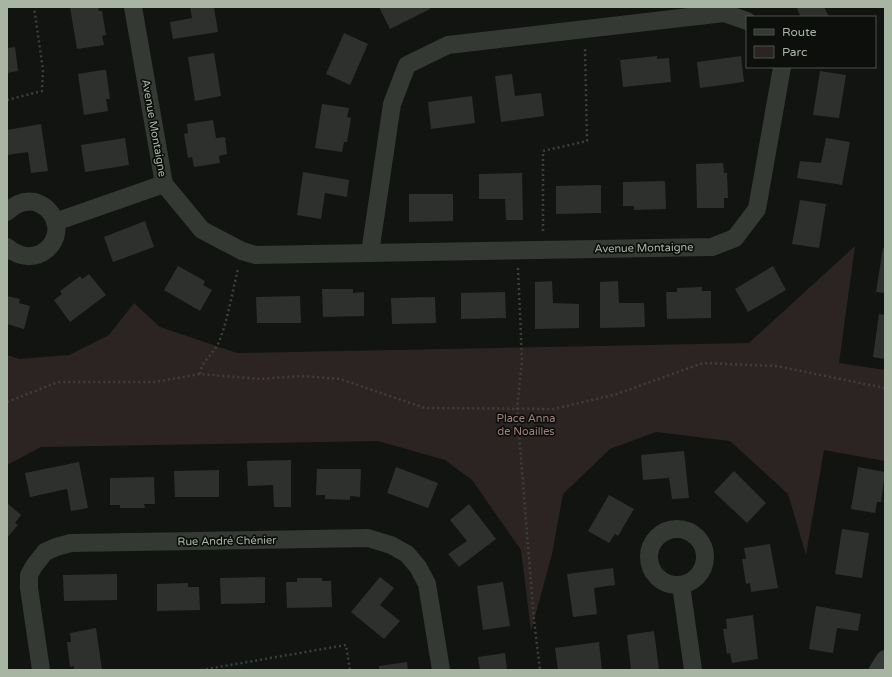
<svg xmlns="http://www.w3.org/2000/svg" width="892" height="677" font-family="'Varela Round',sans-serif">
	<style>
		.green { fill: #2c2422 }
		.building { fill: #2d302d }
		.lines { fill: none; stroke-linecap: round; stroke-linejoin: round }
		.path { stroke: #3b4039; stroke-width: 2.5; stroke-dasharray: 2 3; stroke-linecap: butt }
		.street { stroke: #343933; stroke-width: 18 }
		.labels { text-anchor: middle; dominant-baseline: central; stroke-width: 3.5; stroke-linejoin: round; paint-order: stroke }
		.street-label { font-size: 11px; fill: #a8b5a3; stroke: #0d0f0d }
		.park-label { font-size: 11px; fill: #a07f7a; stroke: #0d0f0d }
	</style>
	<rect width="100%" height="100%" fill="#121412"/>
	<polygon class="green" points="855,246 839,363 885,370 885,461 824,450 806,555 788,494 730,441 656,432 610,449 563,494 552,554 531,631 521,550 472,480 445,460 378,441 41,447 7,465 7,355 19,359 69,355 109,335 134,303 160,327 237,353 749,343"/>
	<g class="building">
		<polygon points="70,7 98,7 99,11 102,11 106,35 102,36 104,45 77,49"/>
		<polygon points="190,7 214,7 218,32 173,39 170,22 192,18"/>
		<polygon points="379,7 429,7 430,9 390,29"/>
		<polygon points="801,7 824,7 829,17 801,17 797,9"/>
		<polygon points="344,33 368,44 350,85 326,74"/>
		<polygon points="15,47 18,71 7,73 7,48"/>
		<polygon points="214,53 221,96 195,101 188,57"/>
		<polygon points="657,56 657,59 669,58 671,82 623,87 620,60"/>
		<polygon points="741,56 744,82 700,88 697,62"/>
		<polygon points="102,70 106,70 110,99 106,99 108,111 84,115 78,74"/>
		<polygon points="820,71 846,75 839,118 813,115"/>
		<polygon points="512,74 515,96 541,93 544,116 501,122 495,76"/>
		<polygon points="472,96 475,123 431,129 428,102"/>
		<polygon points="322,104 349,108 347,117 351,118 347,142 344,142 342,152 315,148"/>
		<polygon points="213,120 216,138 225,137 227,154 219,156 220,163 194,167 192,157 188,158 184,134 188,133 187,124"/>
		<polygon points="41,124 48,171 31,173 28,152 7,155 7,130"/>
		<polygon points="125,138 129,165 85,172 81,145"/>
		<polygon points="826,138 850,142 842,185 797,178 800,161 821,163"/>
		<polygon points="723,163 724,173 727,173 728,198 724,198 724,208 697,208 696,164"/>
		<polygon points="303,172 349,180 347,197 325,193 321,219 297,215"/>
		<polygon points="522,173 523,220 506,220 505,199 479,199 479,174"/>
		<polygon points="665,181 666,209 634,210 634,206 623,206 623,182"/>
		<polygon points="601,185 601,213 556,214 556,186"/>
		<polygon points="409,194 453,194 453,221 409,222"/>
		<polygon points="800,200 826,204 819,248 792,244"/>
		<polygon points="145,221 154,247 113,262 104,237"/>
		<polygon points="883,248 885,249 885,293 876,292"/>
		<polygon points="178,266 205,281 203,285 212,290 200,311 164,290"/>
		<polygon points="773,266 786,290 748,312 735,289"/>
		<polygon points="89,274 106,295 70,322 54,300 62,294 60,291 80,276 82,279"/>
		<polygon points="552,281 553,303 579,304 579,328 535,329 535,282"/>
		<polygon points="618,281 619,303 644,303 645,327 600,328 600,282"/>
		<polygon points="702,287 702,291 711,291 711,318 667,319 666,292 677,292 677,288"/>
		<polygon points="322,289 353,289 353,293 364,292 364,316 323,317"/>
		<polygon points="505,292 506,318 461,319 461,293"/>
		<polygon points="7,296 20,299 19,303 30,306 24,329 7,324"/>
		<polygon points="300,296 301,323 257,323 256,297"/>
		<polygon points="435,297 436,323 392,324 391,298"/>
		<polygon points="879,314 885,315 885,359 873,357"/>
		<polygon points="684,451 689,498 672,499 669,478 643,480 641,455"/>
		<polygon points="291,460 291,507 274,507 273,485 248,486 247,461"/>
		<polygon points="79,462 88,508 71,511 67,489 30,497 25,473"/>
		<polygon points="396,467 438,483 428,508 387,493"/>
		<polygon points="858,467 885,472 881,502 877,502 875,513 851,509"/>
		<polygon points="317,469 361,469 360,497 350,496 350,500 325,499 325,495 316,495"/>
		<polygon points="219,470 219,497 175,497 174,471"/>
		<polygon points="734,471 766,503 747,523 714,492"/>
		<polygon points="154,477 155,504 144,504 145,508 120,508 120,505 110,505 110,478"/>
		<polygon points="609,495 634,509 618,536 615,534 609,543 588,531"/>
		<polygon points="7,503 21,515 15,523 18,525 7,538"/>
		<polygon points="469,504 496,539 459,567 448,554 467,541 450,520"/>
		<polygon points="842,529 869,533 862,578 835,574"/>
		<polygon points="770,544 778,588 751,592 750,583 746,584 742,559 746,559 744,548"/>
		<polygon points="613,568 615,585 594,588 597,614 573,617 567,574"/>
		<polygon points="117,574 117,600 64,601 63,575"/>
		<polygon points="265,577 265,603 221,604 220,578"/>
		<polygon points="380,577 394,588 380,605 400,621 384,639 351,612"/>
		<polygon points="297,578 322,578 322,581 331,581 332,607 287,608 286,582 297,582"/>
		<polygon points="503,582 510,626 483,630 477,586"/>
		<polygon points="188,583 188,587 199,587 200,610 157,611 157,584"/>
		<polygon points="816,606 861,614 858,631 837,628 833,653 809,649"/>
		<polygon points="753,615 758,659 732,663 730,653 727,654 723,629 727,629 726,619"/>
		<polygon points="96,628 102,670 74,670 74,666 70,667 67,642 71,642 70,633"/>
		<polygon points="654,631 659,670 631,670 627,635"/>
		<polygon points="599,642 602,670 585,670 585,669 558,670 555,648"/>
		<polygon points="505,653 507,670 480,670 478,657"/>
		<polygon points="407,662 408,670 379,670 379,666"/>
	</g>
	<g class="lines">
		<g class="path">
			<polyline points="7,100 42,91 43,70 34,7"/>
			<polyline points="543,231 543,151 587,141 585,48"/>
			<polyline points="518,268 522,360 517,409 534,620 540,670"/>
			<path d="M200 374C201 361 214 354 219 342 228 319 232 293 238 269"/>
			<polyline points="7,402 58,382 155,382 200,374 260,379 301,376 340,379 425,408 554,409 617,394 703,363 776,366 885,388"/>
			<polyline points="201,670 346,645 350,670"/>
		</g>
		<g class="street">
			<polyline points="133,7 164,184 202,230 242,251 256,255 712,247 735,238 757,209 782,67"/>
			<path d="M7 212C15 204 24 200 35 202 41 204 46 207 50 212 71 238 36 273 7 247"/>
			<polyline points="55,222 164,184"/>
			<polyline points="370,253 392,104 407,65 448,45 724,13 747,21"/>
			<circle cx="677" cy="557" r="28"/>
			<polyline points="681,585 693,670"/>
			<polyline points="41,670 29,588 29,575 34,566 45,552 56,547 71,543 368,538 391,545 407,554 418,567 427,584 441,670"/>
			<polyline points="878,670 885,659"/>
		</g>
	</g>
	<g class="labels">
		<g class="street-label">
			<text transform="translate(154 128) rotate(80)">Avenue Montaigne</text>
			<text transform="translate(644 248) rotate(-1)">Avenue Montaigne</text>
			<text transform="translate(227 541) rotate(-1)">Rue André Chénier</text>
		</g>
		<g class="park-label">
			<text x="526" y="418">Place Anna<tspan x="526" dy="13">de Noailles</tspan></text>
		</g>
	</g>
	<rect width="892" height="677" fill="none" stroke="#a8b5a3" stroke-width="16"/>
	<rect x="746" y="16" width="130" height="52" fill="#0d0f0d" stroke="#4b5149"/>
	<rect x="754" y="29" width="20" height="6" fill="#343933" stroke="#4b5149"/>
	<text x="782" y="36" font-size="12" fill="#a8b5a3">Route</text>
	<rect x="754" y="46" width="20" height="12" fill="#2c2422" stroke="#4b5149"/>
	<text x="782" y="56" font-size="12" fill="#a8b5a3">Parc</text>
</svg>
